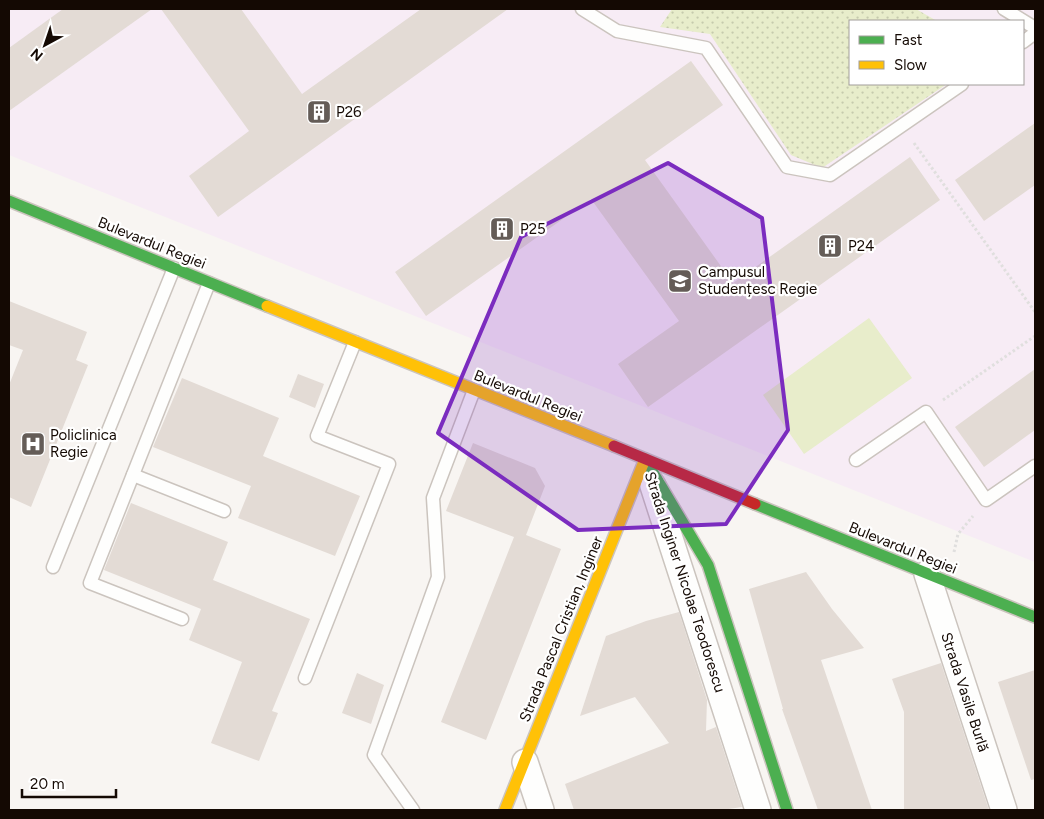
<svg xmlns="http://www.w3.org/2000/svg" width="1044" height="819" font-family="Figtree,sans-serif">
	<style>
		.education { fill: #f7ecf5; fill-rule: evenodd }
		.grass { fill: url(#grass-dots) }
		.green { fill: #e8edcb }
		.building { fill: #e3dbd5 }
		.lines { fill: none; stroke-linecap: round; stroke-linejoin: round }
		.lane-casing { stroke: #cbc4be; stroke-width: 15 }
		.street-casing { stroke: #cbc4be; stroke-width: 28 }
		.fast-casing { stroke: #cbc4be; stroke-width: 14 }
		.slow-casing { stroke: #cbc4be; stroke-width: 14 }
		.jam-casing { stroke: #cbc4be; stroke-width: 14 }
		.path { stroke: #e0dfde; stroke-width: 3; stroke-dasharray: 2.5 2.5; stroke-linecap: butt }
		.lane { stroke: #fefefd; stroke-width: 12 }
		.street { stroke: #fefefd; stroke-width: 25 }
		.fast { stroke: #4caf50; stroke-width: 11 }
		.slow { stroke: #ffc107; stroke-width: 11 }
		.jam { stroke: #c62828; stroke-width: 11 }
		.marked { fill: #7b2cbf; fill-opacity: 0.2; stroke: #7b2cbf; stroke-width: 4; stroke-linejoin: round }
		.labels { text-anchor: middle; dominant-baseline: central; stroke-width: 4.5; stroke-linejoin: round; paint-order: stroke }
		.poi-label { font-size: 15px; fill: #140903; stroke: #fff; text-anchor: start }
		.street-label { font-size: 15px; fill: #140903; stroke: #fff }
	</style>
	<defs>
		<pattern id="grass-dots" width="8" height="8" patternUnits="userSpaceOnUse" patternTransform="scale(1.25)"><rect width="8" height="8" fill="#e8edcb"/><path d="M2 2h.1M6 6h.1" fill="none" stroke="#c6caad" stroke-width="1.8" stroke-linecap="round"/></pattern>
	</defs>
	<rect width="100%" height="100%" fill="#f8f5f2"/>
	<path class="education" d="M9 9H1035V562L9 155ZM850 21H1023V84H850Z"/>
	<polygon class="grass" points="672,9 916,9 937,21 850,21 850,84 947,84 822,168 791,155 710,34 660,27"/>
	<polygon class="green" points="869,318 912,378 804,454 763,395"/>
	<g class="building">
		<polygon points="63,9 152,9 9,111 9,48"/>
		<polygon points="161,9 241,9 302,94 421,9 508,9 218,217 189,176 249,131"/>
		<polygon points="691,61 723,105 645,160 733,283 910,157 940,200 648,407 618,364 679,321 591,199 426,316 395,272"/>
		<polygon points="1035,123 1035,185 984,221 955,180"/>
		<polygon points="9,301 87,332 76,360 88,365 31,507 9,497 9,385 23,350 9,345"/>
		<polygon points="1035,369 1035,430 984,467 955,427"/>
		<polygon points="298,374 324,384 315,408 289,397"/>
		<polygon points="182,378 279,418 263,456 360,496 335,556 238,518 251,486 153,447"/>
		<polygon points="473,443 535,468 545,486 526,535 561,549 486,740 441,722 514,537 446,511"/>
		<polygon points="131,503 228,542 213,580 310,619 272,711 278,713 259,761 211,743 242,662 189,640 201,609 104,570"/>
		<polygon points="806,572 832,609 864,648 821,660 872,810 818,810 782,709 783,709 749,589"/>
		<polygon points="679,612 707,700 706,731 716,727 742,807 722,810 574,810 565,784 669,743 635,697 580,716 606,636 646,621"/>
		<polygon points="941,663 986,801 989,810 904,810 904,712 892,679"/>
		<polygon points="1035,670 1035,779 1031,780 998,682"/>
		<polygon points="357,673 384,685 371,724 342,713"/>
	</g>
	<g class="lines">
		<defs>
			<g id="lane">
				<polyline points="582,9 617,31 706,48 787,167 830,175 962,84"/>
				<polyline points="1004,9 1035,28"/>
				<polyline points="1023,42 1035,33"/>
				<polyline points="856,460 926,412 986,500 1035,466"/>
				<polyline points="133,475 224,511"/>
				<polyline points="53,567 174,268"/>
				<polyline points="182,619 90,583 209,283"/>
				<polyline points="305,678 389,464 317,436 355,342"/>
				<polyline points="413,810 374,755 438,577 433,498 474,390"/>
			</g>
			<g id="street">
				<polyline points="653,486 758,810"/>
				<polyline points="927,574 1004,810"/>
				<polyline points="525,762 541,810"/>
			</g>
			<g id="fast">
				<polyline points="9,201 267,306"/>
				<polyline points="645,459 708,565 787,810"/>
				<polyline points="755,504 1035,617"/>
			</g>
			<g id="slow">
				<polyline points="267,306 614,446"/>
				<polyline points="505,810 645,459"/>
			</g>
			<polyline id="jam" points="614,446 755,504"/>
		</defs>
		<use href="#lane" class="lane-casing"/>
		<use href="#street" class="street-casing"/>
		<use href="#fast" class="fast-casing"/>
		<use href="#slow" class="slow-casing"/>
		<use href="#jam" class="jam-casing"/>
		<g class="path">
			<polyline points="914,143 1035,312"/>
			<polyline points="943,400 1035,336"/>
			<polyline points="954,552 958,534 973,516"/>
		</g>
		<use href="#lane" class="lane"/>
		<use href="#street" class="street"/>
		<use href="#fast" class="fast"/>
		<use href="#slow" class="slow"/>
		<use href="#jam" class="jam"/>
	</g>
	<path class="marked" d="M668 163 762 218 788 430 726 524 578 530 438 433 521 237Z"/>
	<defs>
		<symbol id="building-square" viewBox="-11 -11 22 22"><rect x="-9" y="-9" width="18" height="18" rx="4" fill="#645c57" stroke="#fff"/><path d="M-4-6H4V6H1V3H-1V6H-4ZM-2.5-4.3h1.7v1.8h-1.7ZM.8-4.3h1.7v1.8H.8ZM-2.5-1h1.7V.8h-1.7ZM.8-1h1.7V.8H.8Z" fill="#fff"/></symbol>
		<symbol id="university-square" viewBox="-11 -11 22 22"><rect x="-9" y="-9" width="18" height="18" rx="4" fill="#645c57" stroke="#fff"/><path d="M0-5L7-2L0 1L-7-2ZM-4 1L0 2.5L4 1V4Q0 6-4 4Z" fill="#fff"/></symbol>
		<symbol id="hospital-square" viewBox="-11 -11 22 22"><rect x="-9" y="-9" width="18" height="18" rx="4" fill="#645c57" stroke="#fff"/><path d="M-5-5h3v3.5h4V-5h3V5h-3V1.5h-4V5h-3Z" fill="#fff"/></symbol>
	</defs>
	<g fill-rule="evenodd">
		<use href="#building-square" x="305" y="98" width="28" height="28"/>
		<use href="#building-square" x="488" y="215" width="28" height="28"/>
		<use href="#building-square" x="816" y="232" width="28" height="28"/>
		<use href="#university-square" x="666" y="267" width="28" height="28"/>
		<use href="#hospital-square" x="19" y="430" width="28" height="28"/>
	</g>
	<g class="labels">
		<g class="poi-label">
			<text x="336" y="112">P26</text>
			<text x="520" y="229">P25</text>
			<text x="848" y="246">P24</text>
			<text x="698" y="272">Campusul<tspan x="698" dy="17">Studențesc Regie</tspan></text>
			<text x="50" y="435">Policlinica<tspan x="50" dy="17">Regie</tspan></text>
		</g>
		<g class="street-label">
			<text transform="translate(152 243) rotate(22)">Bulevardul Regiei</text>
			<text transform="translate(528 396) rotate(22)">Bulevardul Regiei</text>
			<text transform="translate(903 548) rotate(22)">Bulevardul Regiei</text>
			<text transform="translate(685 582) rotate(72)">Strada Inginer Nicolae Teodorescu</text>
			<text transform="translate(561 629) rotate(-68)">Strada Pascal Cristian, Inginer</text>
			<text transform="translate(965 692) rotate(72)">Strada Vasile Burlă</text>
		</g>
	</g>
	<rect width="1044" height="819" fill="none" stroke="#140903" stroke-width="20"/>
	<rect x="849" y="20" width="175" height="65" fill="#ffffff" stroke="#a19d9a"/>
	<rect x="859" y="36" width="25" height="8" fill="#4caf50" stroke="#a19d9a"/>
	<text x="894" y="45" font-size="15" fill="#140903">Fast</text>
	<rect x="859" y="61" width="25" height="8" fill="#ffc107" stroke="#a19d9a"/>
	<text x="894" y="70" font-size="15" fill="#140903">Slow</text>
	<g transform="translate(45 45) rotate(220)" stroke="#ffffff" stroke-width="4" paint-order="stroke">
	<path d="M0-4L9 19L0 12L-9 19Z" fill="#140903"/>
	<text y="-8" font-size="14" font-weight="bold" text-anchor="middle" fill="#140903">N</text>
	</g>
	<path d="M22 789v8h94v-8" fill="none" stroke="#140903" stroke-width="2.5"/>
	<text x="30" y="789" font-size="15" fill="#140903" stroke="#ffffff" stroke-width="4" paint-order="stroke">20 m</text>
</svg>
